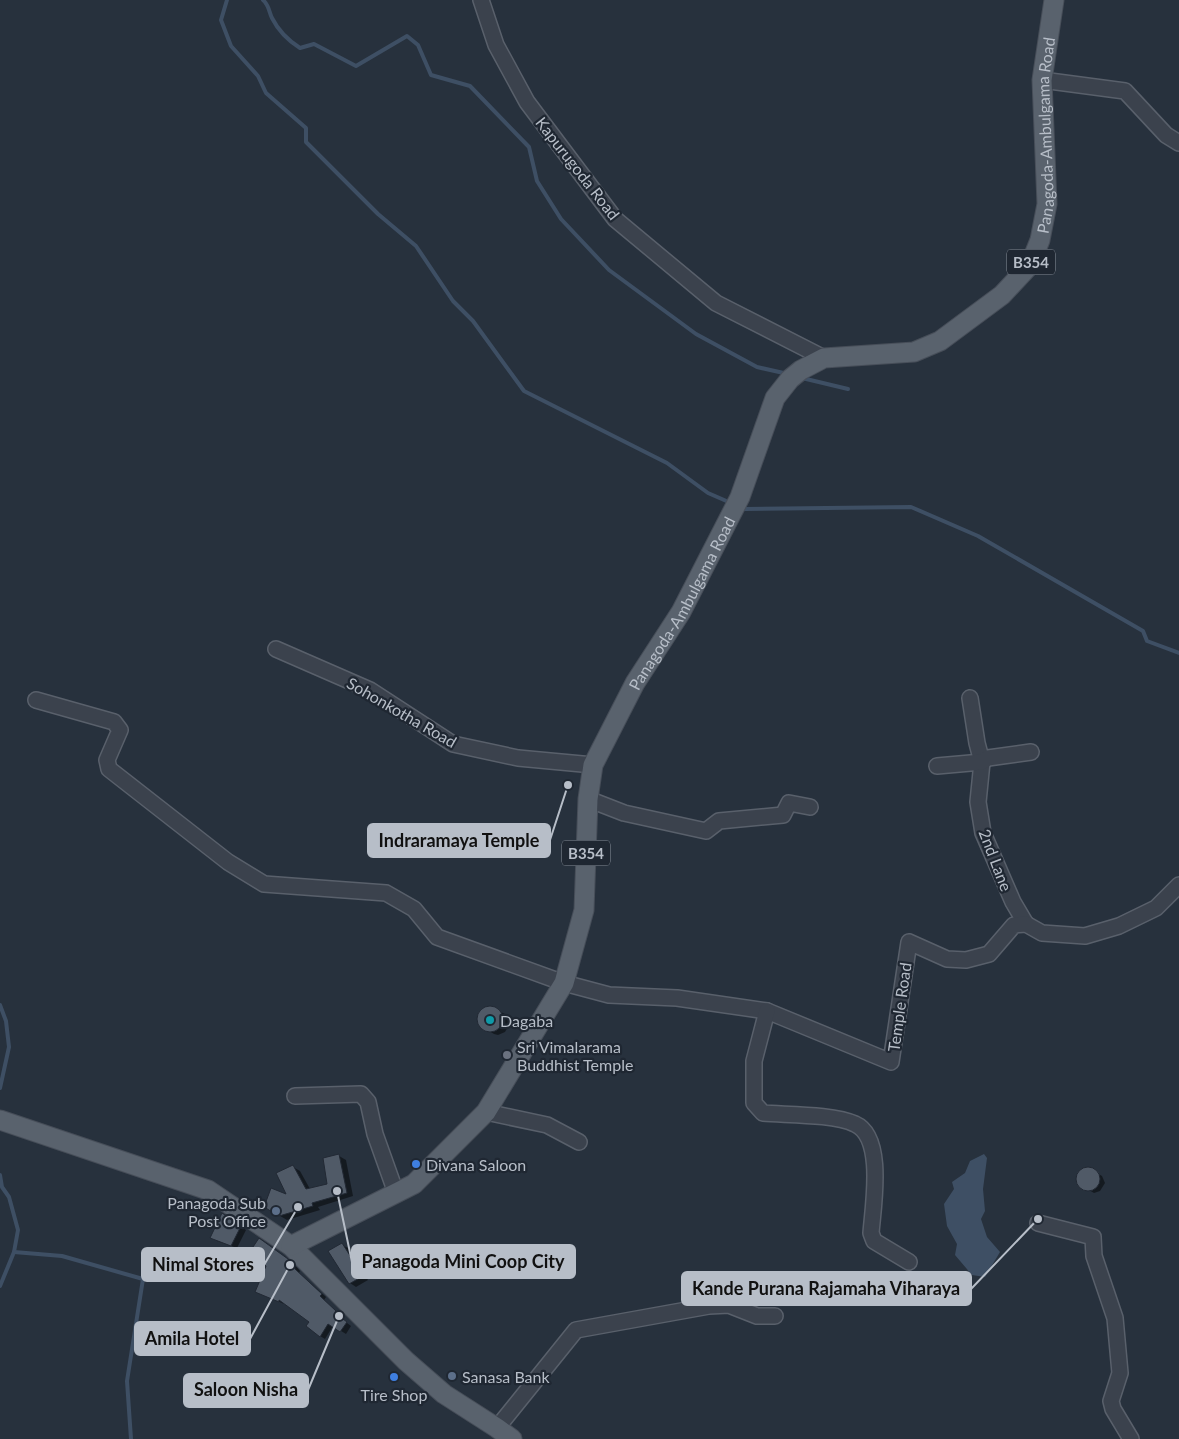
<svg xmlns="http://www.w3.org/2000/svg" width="1179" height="1439" font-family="Lato,sans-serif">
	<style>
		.water { fill: #3e4f64 }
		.shadow { fill: #0007 }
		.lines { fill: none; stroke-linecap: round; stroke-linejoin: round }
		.stream { stroke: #3e4f64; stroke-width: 4 }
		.building { fill: #505a67; stroke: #222934 }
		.minor-casing { stroke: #59606b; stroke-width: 18 }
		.major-casing { stroke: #474e59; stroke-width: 21 }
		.minor { stroke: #3b424d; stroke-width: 15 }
		.major { stroke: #59626d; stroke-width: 19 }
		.culture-dot { fill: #0f9aa8; stroke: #1f2732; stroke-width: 2 }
		.worship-dot { fill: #6b7280; stroke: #1f2732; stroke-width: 2 }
		.shop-dot { fill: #3f7fe0; stroke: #1f2732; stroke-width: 2 }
		.service-dot { fill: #5c6f8a; stroke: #1f2732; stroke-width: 2 }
		.labels { text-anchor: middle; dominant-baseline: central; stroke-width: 4.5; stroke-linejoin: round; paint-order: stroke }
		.shield { fill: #1f2732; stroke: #89919b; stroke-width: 1 }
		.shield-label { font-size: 15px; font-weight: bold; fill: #b7bec8 }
		.street-label { font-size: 16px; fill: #b7bec8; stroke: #1f2732 }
		.poi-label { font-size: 16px; fill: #b7bec8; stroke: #1f2732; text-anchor: start }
		.leader { fill: none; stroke: #b7bec8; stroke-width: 2 }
		.callout-dot { fill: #b7bec8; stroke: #1f2732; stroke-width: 2 }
		.callout { fill: #b7bec8; stroke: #b7bec8; stroke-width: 2 }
		.callout-label { font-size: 18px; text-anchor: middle; font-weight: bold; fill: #111 }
	</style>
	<rect width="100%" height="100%" fill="#27313d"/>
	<polygon class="water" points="984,1154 987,1158 983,1189 985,1211 981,1219 987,1237 1000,1252 985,1277 972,1275 955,1255 957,1244 947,1226 944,1204 954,1189 952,1182 965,1173 970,1161"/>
	<g class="shadow">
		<polygon points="491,1007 505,1014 507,1017 509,1025 505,1032 498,1035 494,1034 481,1026 478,1019 481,1011 484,1009"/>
		<polygon points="339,1156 346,1160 353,1196 318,1207 320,1210 287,1220 265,1207 289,1197 293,1167 300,1171 310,1189 329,1184"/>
		<polygon points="1090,1169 1102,1176 1105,1183 1100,1191 1094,1193 1079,1184 1078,1178 1080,1172"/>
		<polygon points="228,1218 246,1230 237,1248 217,1241"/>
		<polygon points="264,1242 293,1263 300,1271 299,1273 326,1297 324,1300 340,1315 339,1317 351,1326 346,1334 333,1326 325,1339 320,1336 310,1322 285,1302 284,1304 262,1294 268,1266"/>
		<polygon points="342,1245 348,1248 368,1280 356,1287 350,1283 330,1252"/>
	</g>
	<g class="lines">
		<g class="stream">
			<polyline points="227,0 221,20 231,46 258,76 266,93 306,128 306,142 378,214 416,246 453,301 473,321 524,391 667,463 708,493 731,503"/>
			<path d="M263 0C269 5 269 12 272 18 278 30 289 41 300 48L314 44 356 66 407 36 418 45 431 75 470 86 529 147 537 181 561 219 609 270 696 334 757 367 788 374"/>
			<polyline points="802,378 848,389"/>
			<polyline points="742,508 745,509 911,507 978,536 1143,631 1147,641 1179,653"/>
			<polyline points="0,1005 6,1021 9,1047 0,1088"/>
			<polyline points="0,1175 2,1187 9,1197 18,1230 14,1252 0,1286"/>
			<polyline points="14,1252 62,1256 143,1279 127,1381 131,1439"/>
		</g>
	</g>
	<g class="building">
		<circle cx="490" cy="1019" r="13"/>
		<polygon points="339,1154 347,1193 312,1203 313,1206 279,1216 264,1207 271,1188 286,1194 276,1173 293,1165 306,1189 327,1184 323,1158"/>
		<circle cx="1088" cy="1179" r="12"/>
		<polygon points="222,1213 241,1226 231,1246 210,1238"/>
		<polygon points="259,1238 288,1259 295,1268 295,1269 322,1294 320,1296 336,1311 335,1313 347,1322 340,1332 328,1324 320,1337 306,1326 309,1322 279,1300 279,1302 255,1292 266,1266 247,1256"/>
		<polygon points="342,1243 363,1276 349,1284 328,1251"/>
	</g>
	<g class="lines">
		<defs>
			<g id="minor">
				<polyline points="481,0 496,45 527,102 615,219 716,303 824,358"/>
				<polyline points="1042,80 1125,91 1166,135 1179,143"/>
				<polyline points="276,649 370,690 453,744 518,758 593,765"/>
				<polyline points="970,698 977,743 982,762 978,802 983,833 1013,902 1026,924"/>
				<polyline points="36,700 114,722 120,730 107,760 109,769 228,862 264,884 386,893 414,909 437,937 564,983 609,995 677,998 767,1011 891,1062 909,942 947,959 966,960 989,954 1014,925 1026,924 1042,933 1085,936 1119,926 1156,908 1179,885"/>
				<polyline points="937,766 982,762 988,758 1031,752"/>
				<polyline points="588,799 624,813 706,831 719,821 783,815 789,803 810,807"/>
				<path d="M767 1011 754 1061V1103L763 1113C787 1115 834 1114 855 1124 885 1137 873 1206 871 1233L874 1241 909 1262"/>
				<polyline points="295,1096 361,1094 368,1102 375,1134 396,1193"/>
				<polyline points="486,1112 547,1125 579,1142"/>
				<polyline points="1038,1223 1093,1237 1094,1256 1115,1318 1120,1373 1111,1401 1113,1409 1131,1439"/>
				<polyline points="497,1428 576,1330 709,1306 729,1305 757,1316 775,1316"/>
			</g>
			<g id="major">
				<polyline points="0,1120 208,1190 291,1246 406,1361 444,1394 497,1428 512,1439"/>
				<path id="s1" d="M291 1246 414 1184 486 1112 564 983 584 910 588 799 593 765 635 683 681 612 740 497 775 398 790 379 801 370 824 358 914 352 940 341 1002 295 1030 265 1040 240 1047 204 1042 80 1054 0"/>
			</g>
		</defs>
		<use href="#minor" class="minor-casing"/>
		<use href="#major" class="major-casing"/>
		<use href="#minor" class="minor"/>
		<use href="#major" class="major"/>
	</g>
	<circle class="culture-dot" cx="490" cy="1020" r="5"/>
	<circle class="worship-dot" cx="507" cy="1055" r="5"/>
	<g class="shop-dot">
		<circle cx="416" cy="1164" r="5"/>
		<circle cx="394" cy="1377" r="5"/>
	</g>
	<g class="service-dot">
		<circle cx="276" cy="1211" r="5"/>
		<circle cx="452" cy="1376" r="5"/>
	</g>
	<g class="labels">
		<g class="shield">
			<rect x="1007" y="249.5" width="48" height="25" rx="4"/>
			<rect x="562" y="840.5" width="48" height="25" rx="4"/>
		</g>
		<g class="shield-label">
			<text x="1031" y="262">B354</text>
			<text x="586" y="853">B354</text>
		</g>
		<g class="street-label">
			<text stroke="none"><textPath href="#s1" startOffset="1456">Panagoda-Ambulgama Road</textPath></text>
			<text transform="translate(578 168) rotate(52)">Kapurugoda Road</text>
			<text stroke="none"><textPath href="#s1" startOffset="796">Panagoda-Ambulgama Road</textPath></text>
			<text transform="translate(402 712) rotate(30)">Sohonkotha Road</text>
			<text transform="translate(996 860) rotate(69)">2nd Lane</text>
			<text transform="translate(899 1007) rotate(-82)">Temple Road</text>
		</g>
		<g class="poi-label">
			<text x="500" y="1020">Dagaba</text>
			<text x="517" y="1046">Sri Vimalarama<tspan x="517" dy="18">Buddhist Temple</tspan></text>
			<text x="426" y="1164">Divana Saloon</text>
			<text x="266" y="1202" text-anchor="end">Panagoda Sub<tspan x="266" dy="18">Post Office</tspan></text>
			<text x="462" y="1376">Sanasa Bank</text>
			<text x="394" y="1394" text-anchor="middle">Tire Shop</text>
		</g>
	</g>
	<path class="leader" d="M568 785L550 840M337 1191L352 1262M298 1207L264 1265M1038 1219L971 1289M290 1265L250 1339M339 1316L308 1390"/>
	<g class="callout-dot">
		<circle cx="568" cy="785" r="5"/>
		<circle cx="337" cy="1191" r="5"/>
		<circle cx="298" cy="1207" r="5"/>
		<circle cx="1038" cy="1219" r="5"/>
		<circle cx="290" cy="1265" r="5"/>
		<circle cx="339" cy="1316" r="5"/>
	</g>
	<g class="callout">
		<rect x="368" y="824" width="182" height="33" rx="5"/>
		<rect x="352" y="1245" width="223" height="33" rx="5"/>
		<rect x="142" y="1248" width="122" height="33" rx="5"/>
		<rect x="682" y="1272" width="289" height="33" rx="5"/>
		<rect x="135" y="1322" width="115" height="33" rx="5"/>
		<rect x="184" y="1374" width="124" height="33" rx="5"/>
	</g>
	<g class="callout-label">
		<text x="459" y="847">Indraramaya Temple</text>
		<text x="463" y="1268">Panagoda Mini Coop City</text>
		<text x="203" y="1271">Nimal Stores</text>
		<text x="826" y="1295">Kande Purana Rajamaha Viharaya</text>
		<text x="192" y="1345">Amila Hotel</text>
		<text x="246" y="1396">Saloon Nisha</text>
	</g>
</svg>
